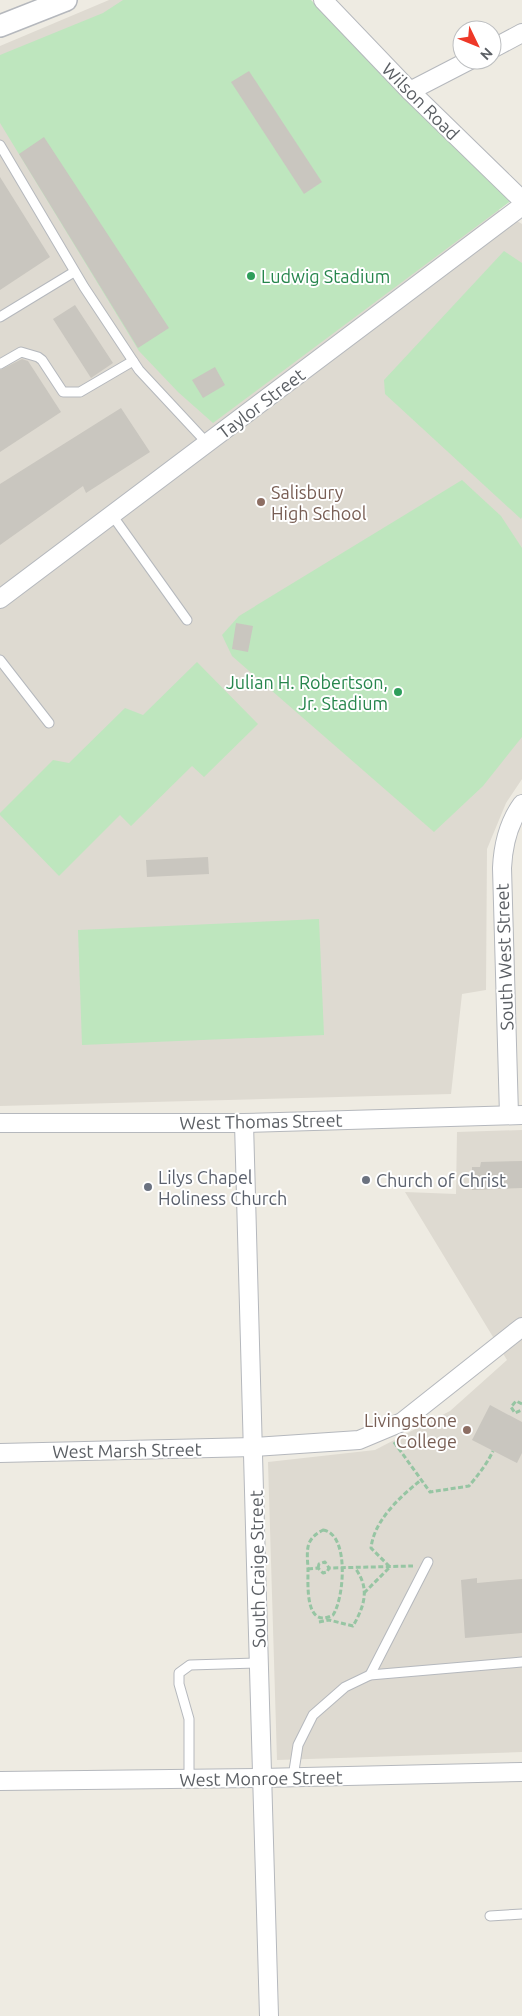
<svg xmlns="http://www.w3.org/2000/svg" width="522" height="2016" font-family="Ubuntu,sans-serif">
	<style>
		.education { fill: #dedad1 }
		.grass { fill: #bee6be }
		.building { fill: #c9c6bf }
		.lines { fill: none; stroke-linecap: round; stroke-linejoin: round }
		.service-casing { stroke: #b5b8bd; stroke-width: 11 }
		.minor-casing { stroke: #b5b8bd; stroke-width: 20 }
		.tertiary-casing { stroke: #b5b8bd; stroke-width: 24 }
		.path { stroke: #96c5a3; stroke-width: 3; stroke-dasharray: 5 2.5; stroke-linecap: butt }
		.service { stroke: #fff; stroke-width: 9 }
		.minor { stroke: #fff; stroke-width: 18 }
		.tertiary { stroke: #fff; stroke-width: 21 }
		.leisure-dot { fill: #2e9e5b; stroke: #fff; stroke-width: 2 }
		.education-dot { fill: #8d6e63; stroke: #fff; stroke-width: 2 }
		.worship-dot { fill: #6b7280; stroke: #fff; stroke-width: 2 }
		.labels { text-anchor: middle; dominant-baseline: central; stroke-width: 4; stroke-linejoin: round; paint-order: stroke }
		.street-label { font-size: 18px; fill: #5b5f64; stroke: #fff }
		.leisure-label { font-size: 18px; fill: #27864d; stroke: #fff; text-anchor: start }
		.education-label { font-size: 18px; fill: #785e54; stroke: #fff; text-anchor: start }
		.worship-label { font-size: 18px; fill: #5b616d; stroke: #fff; text-anchor: start }
	</style>
	<rect width="100%" height="100%" fill="#eeebe2"/>
	<g class="education">
		<polygon points="109,0 292,0 461,187 522,224 522,779 506,803 487,849 486,990 462,994 451,1094 0,1106 0,46"/>
		<polygon points="522,1130 522,1752 277,1760 268,1462 375,1450 450,1411 507,1360 405,1192 456,1194 457,1132"/>
	</g>
	<g class="grass">
		<polygon points="123,0 311,0 512,200 213,423 178,392 139,351 0,123 0,55 103,13"/>
		<polygon points="504,251 522,263 522,517 521,519 385,394 384,380"/>
		<polygon points="462,480 501,516 522,548 522,737 483,786 434,832 232,656 222,635 239,616"/>
		<polygon points="197,662 258,724 204,777 192,766 131,826 120,815 59,876 0,815 0,813 53,760 69,763 125,708 143,715"/>
		<polygon points="319,919 324,1035 82,1045 78,930"/>
	</g>
	<g class="building">
		<polygon points="249,71 322,182 304,194 231,82"/>
		<polygon points="44,137 169,328 138,348 19,154"/>
		<polygon points="0,177 50,257 0,290"/>
		<polygon points="75,305 113,363 91,378 53,319"/>
		<polygon points="22,359 28,361 61,412 0,452 0,370"/>
		<polygon points="215,367 225,385 203,398 192,380"/>
		<polygon points="121,408 150,452 86,493 83,486 0,545 0,484"/>
		<polygon points="236,623 253,626 248,652 232,649"/>
		<polygon points="208,857 209,874 147,877 146,860"/>
		<polygon points="522,1161 522,1188 472,1190 472,1167 480,1167 481,1162"/>
		<polygon points="490,1405 522,1422 522,1453 517,1463 472,1440"/>
		<polygon points="477,1578 477,1583 522,1579 522,1633 465,1638 461,1580"/>
	</g>
	<g class="lines">
		<defs>
			<g id="service">
				<polyline points="0,145 84,287 139,370 207,443"/>
				<polyline points="0,317 74,272"/>
				<polyline points="0,364 21,352 38,357 42,360 63,392 80,392 133,361"/>
				<polyline points="112,515 187,620"/>
				<polyline points="0,660 49,723"/>
				<polyline points="370,1675 428,1562"/>
				<polyline points="293,1777 298,1745 313,1715 345,1687 370,1675 522,1662"/>
				<polyline points="189,1779 189,1719 179,1684 179,1673 190,1665 259,1663"/>
				<polyline points="490,1916 522,1914"/>
			</g>
			<g id="minor">
				<polyline points="323,0 410,91 522,200"/>
				<polyline points="492,49 522,33"/>
				<polyline points="410,91 470,60"/>
				<polyline points="0,599 522,206"/>
				<path d="M509 1115 502 868C503 846 509 822 522 804"/>
				<polyline points="0,1123 244,1123 522,1115"/>
				<path d="M244 1123C254 1421 258 1718 269 2016"/>
				<polyline points="0,1453 254,1447 359,1440 402,1422 522,1327"/>
				<polyline points="0,1781 261,1778 522,1772"/>
			</g>
			<polyline id="tertiary" points="0,26 66,0"/>
		</defs>
		<use href="#service" class="service-casing"/>
		<use href="#minor" class="minor-casing"/>
		<use href="#tertiary" class="tertiary-casing"/>
		<g class="path">
			<polyline points="522,1404 516,1401 511,1407 515,1413 522,1410"/>
			<path d="M394 1442 430 1492 469 1486C478 1475 487 1464 493 1451"/>
			<path d="M323 1530C350 1534 344 1599 333 1615 305 1630 308 1585 308 1571 308 1563 306 1552 309 1543 312 1537 317 1533 323 1530Z"/>
			<polyline points="318,1568 319,1564 325,1562 329,1568"/>
			<polyline points="308,1569 318,1568 323,1573 327,1572 329,1568 413,1566"/>
			<path d="M364 1593 390 1567 371 1548C374 1520 401 1496 421 1480"/>
			<path d="M319 1622 329 1620 353 1626C365 1605 370 1588 355 1568"/>
		</g>
		<use href="#service" class="service"/>
		<use href="#minor" class="minor"/>
		<use href="#tertiary" class="tertiary"/>
	</g>
	<g class="leisure-dot">
		<circle cx="251" cy="276" r="5"/>
		<circle cx="398" cy="692" r="5"/>
	</g>
	<g class="education-dot">
		<circle cx="261" cy="502" r="5"/>
		<circle cx="467" cy="1430" r="5"/>
	</g>
	<g class="worship-dot">
		<circle cx="366" cy="1180" r="5"/>
		<circle cx="148" cy="1187" r="5"/>
	</g>
	<g class="labels">
		<g class="street-label">
			<text transform="translate(421 101) rotate(45)">Wilson Road</text>
			<text transform="translate(261 403) rotate(-37)">Taylor Street</text>
			<text transform="translate(504 957) rotate(-92)">South West Street</text>
			<text transform="translate(261 1121) rotate(-1)">West Thomas Street</text>
			<text transform="translate(127 1450) rotate(-1)">West Marsh Street</text>
			<text transform="translate(257 1569) rotate(-91)">South Craige Street</text>
			<text transform="translate(261 1778) rotate(-1)">West Monroe Street</text>
		</g>
		<g class="leisure-label">
			<text x="261" y="276">Ludwig Stadium</text>
			<text x="388" y="682" text-anchor="end">Julian H. Robertson,<tspan x="388" dy="21">Jr. Stadium</tspan></text>
		</g>
		<g class="education-label">
			<text x="271" y="492">Salisbury<tspan x="271" dy="21">High School</tspan></text>
			<text x="457" y="1420" text-anchor="end">Livingstone<tspan x="457" dy="21">College</tspan></text>
		</g>
		<g class="worship-label">
			<text x="158" y="1177">Lilys Chapel<tspan x="158" dy="21">Holiness Church</tspan></text>
			<text x="376" y="1180">Church of Christ</text>
		</g>
	</g>
	<g transform="translate(477 45) rotate(133)"><circle r="24" fill="#ffffff" stroke="#bdbfc1"/>
	<path d="M0-4L9 19L0 12L-9 19Z" fill="#ee3828"/>
	<text y="-8" font-size="14" font-weight="bold" text-anchor="middle" fill="#5b5f64">N</text>
	</g>
</svg>
